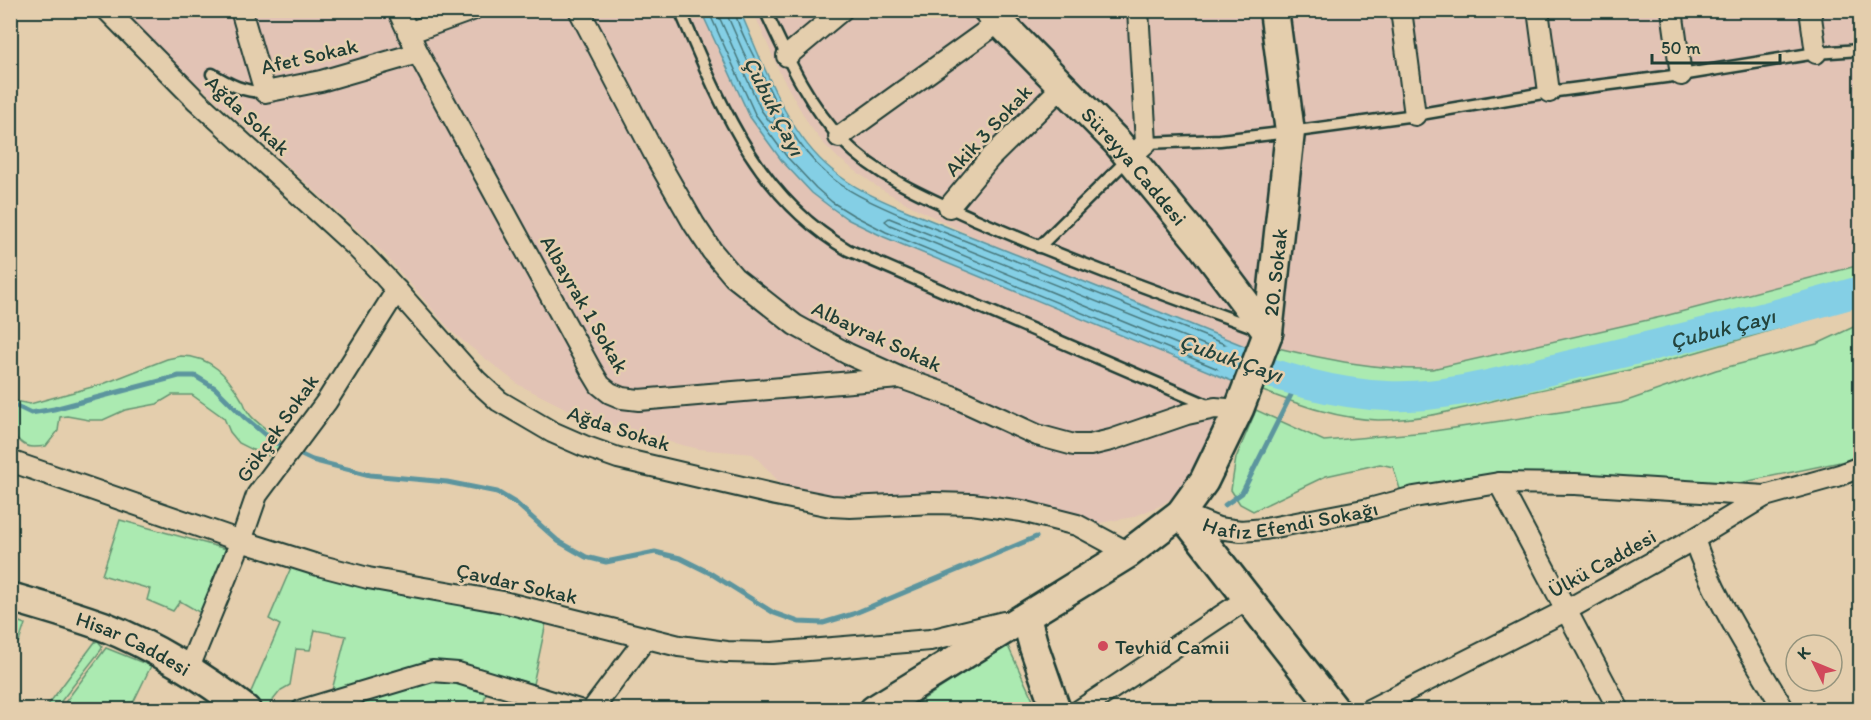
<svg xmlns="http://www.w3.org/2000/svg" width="1871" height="720" font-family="Itim,sans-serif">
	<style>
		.built { fill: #e2c3b5 }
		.green { fill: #abeab1; stroke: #659472; stroke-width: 1.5 }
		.water { fill: #84cfe5; stroke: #5c959e; stroke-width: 1.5 }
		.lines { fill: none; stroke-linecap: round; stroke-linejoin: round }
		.shore { stroke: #47777b; stroke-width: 1.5 }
		.stream { stroke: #5c959e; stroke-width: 5 }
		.river { stroke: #84cfe5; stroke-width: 30 }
		.lane-casing { stroke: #1f3d34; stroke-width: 15 }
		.street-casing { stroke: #1f3d34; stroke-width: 24 }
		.secondary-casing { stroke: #1f3d34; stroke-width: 33 }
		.lane { stroke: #e4cead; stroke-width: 10 }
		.street { stroke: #e4cead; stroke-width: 20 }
		.secondary { stroke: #e4cead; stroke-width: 28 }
		.poi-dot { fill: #d1495b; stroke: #e4cead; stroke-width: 2 }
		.labels { text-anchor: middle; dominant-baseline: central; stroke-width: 5; stroke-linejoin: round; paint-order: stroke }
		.street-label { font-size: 21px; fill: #1f3d34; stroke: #e4cead }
		.poi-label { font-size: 21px; fill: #1f3d34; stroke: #e4cead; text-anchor: start }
		.water-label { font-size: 22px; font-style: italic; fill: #24443d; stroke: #e4cead }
	</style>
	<rect width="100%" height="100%" fill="#e4cead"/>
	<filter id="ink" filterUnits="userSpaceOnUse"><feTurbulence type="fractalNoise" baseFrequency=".0167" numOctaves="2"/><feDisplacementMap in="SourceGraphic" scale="12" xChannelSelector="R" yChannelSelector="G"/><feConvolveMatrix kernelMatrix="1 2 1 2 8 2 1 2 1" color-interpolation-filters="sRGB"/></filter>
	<g filter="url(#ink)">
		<g class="built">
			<polygon points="121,11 702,11 750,117 796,177 829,206 849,220 884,237 1234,382 1211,441 1193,474 1176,495 1162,505 1133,517 1094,524 979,497 930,493 821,495 781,484 753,454 699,449 636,434 573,412 519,385 453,333 384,254 125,18"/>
			<polygon points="753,11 1860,11 1860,268 1433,377 1318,367 1247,347 980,240 915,208 879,188 838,158 823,143 809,125 781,75"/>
		</g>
		<g class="green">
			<path d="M1860 265V305C1790 324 1721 346 1650 365 1606 376 1561 385 1517 395 1468 406 1430 420 1378 420 1337 419 1298 404 1260 390L1274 347C1327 360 1378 370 1432 369L1661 317Z"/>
			<polygon points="1860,324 1860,456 1845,461 1720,487 1500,476 1455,480 1400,489 1393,467 1380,464 1326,476 1253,511 1240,504 1231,490 1236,458 1256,410 1324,441 1427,432 1621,403 1716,370 1817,344"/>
			<path d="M181 356C211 356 228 376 242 400 245 403 245 408 248 412 256 425 273 431 282 443L280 454 265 456 239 443 230 432 224 418 192 395H172L157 404 125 410 103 420H89L67 416 60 417 58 431 46 446C27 449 24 447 11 432L10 400 30 404 103 384 167 359Z"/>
			<polygon points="120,520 230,550 204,615 180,601 173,611 147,600 150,589 102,575"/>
			<polygon points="292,565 463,602 546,623 533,684 467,667 331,694 346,636 315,630 310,650 296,649 290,685 281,690 266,709 259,709 247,701 280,625 269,619"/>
			<polygon points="11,619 25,624 20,639 11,656"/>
			<polygon points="98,641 102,646 101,650 55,709 45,709 95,642"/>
			<polygon points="1007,644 1037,709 907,710"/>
			<polygon points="106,648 151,666 130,709 60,709"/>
			<polygon points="453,680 486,693 484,701 479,709 331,710 420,682"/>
		</g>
		<path class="water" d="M701 11H740C763 63 786 133 832 170 852 187 876 198 900 208L1247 347 1234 382 884 237 849 220 829 206 812 193 782 161 750 117Z"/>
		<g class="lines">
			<g class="shore">
				<path d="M708 10 755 114 787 157 816 188 832 202 853 215 886 232 1228 373 1231 372 1238 353 1237 349 898 214C873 203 847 192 826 173 793 144 776 104 758 65 751 50 737 27 735 10"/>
				<polyline points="716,10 761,110 770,122 774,123 775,119 743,51 728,17 727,10"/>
				<polygon points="889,218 1227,354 1229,356 1227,362 1223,363 890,225 885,221"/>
			</g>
			<g class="stream">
				<polyline points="10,403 31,413 54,409 179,376 195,376 215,388 244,417 274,442 312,460 370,475 447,482 497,492 517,504 558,541 586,557 606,562 655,552 680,558 710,573 774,613 799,622 823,623 853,614 1036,537"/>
				<polyline points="1225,505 1242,493 1298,381"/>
			</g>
			<path class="river" id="s1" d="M1229 359C1280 377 1333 394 1387 396 1446 399 1509 380 1566 366 1664 343 1763 319 1860 291"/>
			<defs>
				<g id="lane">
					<path d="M680 10C720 103 756 197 848 250L1212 407"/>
					<path d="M765 10C787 57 808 105 844 142 880 179 931 199 977 220 1068 260 1163 294 1256 328"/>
					<path d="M212 74C230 85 244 92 265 92"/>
					<polyline points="1146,143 1220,140 1290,132 1415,115 1549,92 1681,75 1816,53 1860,50"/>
					<polyline points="1039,247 1129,158"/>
				</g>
				<g id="street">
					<polyline points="107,10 197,101 355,246 385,277 477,381 499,401 552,432 584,446 618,458 776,495 831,506 850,507 934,503 972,504 1022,511 1077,525 1129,553"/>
					<polyline points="241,10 265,92 321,81 418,53"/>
					<polyline points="398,10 418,53 591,370 600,385 610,393 622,398 639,400 899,378"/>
					<polyline points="579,10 658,161 694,224 712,251 734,277 795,325 848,354 901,378 952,396 1037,435 1074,445 1090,445 1111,440 1187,414 1215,408 1238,410"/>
					<polyline points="1401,10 1415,115"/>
					<polyline points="1538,10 1549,92"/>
					<polyline points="1672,10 1681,75"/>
					<polyline points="1810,10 1816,53"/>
					<polyline points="408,33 472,10"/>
					<polyline points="787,56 842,10"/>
					<polyline points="839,137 999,22"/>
					<polyline points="1130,157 1146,143 1138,10"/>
					<polyline points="949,207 989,159 1063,86"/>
					<polyline points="10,461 241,541 314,564 368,578 503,602 679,646 727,652 772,653 930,640 1004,622"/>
					<polyline points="1499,483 1619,710"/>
					<path id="s2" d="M1183 514 1218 528 1241 531 1265 529 1369 509 1414 497 1499 483 1575 484 1765 496"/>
					<path d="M1694 539C1714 600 1752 654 1784 710"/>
					<polyline points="188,670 241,541 257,495 327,401 397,290"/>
					<polyline points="302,710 432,671 458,673 579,710"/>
					<polyline points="592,710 646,638"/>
					<polyline points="1080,710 1248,598"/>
					<polyline points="1369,710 1565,611 1694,539 1765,496 1840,475 1860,467"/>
				</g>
				<g id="secondary">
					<path id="s3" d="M988 10 1117 142 1201 244 1268 333"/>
					<polyline points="1181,513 1335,710"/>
					<path id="s4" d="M10 597C41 606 73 615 103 626 150 644 206 678 246 710"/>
					<polyline points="1026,617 1034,647 1056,710"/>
					<path id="s5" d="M874 710 1129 553 1181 513 1204 481 1239 409 1268 333 1290 132 1274 10"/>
				</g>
			</defs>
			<use href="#lane" class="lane-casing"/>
			<use href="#street" class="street-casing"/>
			<use href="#secondary" class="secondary-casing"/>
			<use href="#lane" class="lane"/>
			<use href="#street" class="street"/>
			<use href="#secondary" class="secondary"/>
		</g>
	</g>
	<circle class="poi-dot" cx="1103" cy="646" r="6"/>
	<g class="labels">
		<g class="street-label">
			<text transform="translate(309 56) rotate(-13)">Afet Sokak</text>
			<text transform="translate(248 115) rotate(43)">Ağda Sokak</text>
			<text transform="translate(988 130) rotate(-47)">Akik 3 Sokak</text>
			<text stroke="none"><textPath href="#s3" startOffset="214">Süreyya Caddesi</textPath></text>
			<text stroke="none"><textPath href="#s5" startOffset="627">20. Sokak</textPath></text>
			<text transform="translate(585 304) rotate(60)">Albayrak 1 Sokak</text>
			<text transform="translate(877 336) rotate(25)">Albayrak Sokak</text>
			<text transform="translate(277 428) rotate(-55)">Gökçek Sokak</text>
			<text transform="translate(619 428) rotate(18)">Ağda Sokak</text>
			<text stroke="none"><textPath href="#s2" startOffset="111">Hafız Efendi Sokağı</textPath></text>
			<text transform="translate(1602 563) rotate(-29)">Ülkü Caddesi</text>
			<text transform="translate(517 583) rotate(13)">Çavdar Sokak</text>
			<text stroke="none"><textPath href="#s4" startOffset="132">Hisar Caddesi</textPath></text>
		</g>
		<g class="poi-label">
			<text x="1115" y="646">Tevhid Camii</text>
		</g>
		<g class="water-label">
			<text transform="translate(774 106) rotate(63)">Çubuk Çayı</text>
			<text stroke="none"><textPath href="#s1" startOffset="506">Çubuk Çayı</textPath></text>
			<text transform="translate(1231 358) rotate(19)">Çubuk Çayı</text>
		</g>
	</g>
	<rect width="1871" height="720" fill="none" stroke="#e4cead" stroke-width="36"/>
	<rect x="18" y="18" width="1835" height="684" fill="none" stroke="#1f3d34" stroke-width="2" filter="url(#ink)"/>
	<g transform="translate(1814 663) rotate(313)"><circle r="28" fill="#e4cead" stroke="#95947d" stroke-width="1.5"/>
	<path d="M0-4.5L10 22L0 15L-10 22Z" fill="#d1495b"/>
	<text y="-9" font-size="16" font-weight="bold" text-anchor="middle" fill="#1f3d34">K</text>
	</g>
	<path d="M1652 54v9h128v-9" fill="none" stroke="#1f3d34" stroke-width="3"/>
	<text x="1661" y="54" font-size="18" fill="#1f3d34" stroke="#e4cead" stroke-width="4.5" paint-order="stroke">50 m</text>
</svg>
